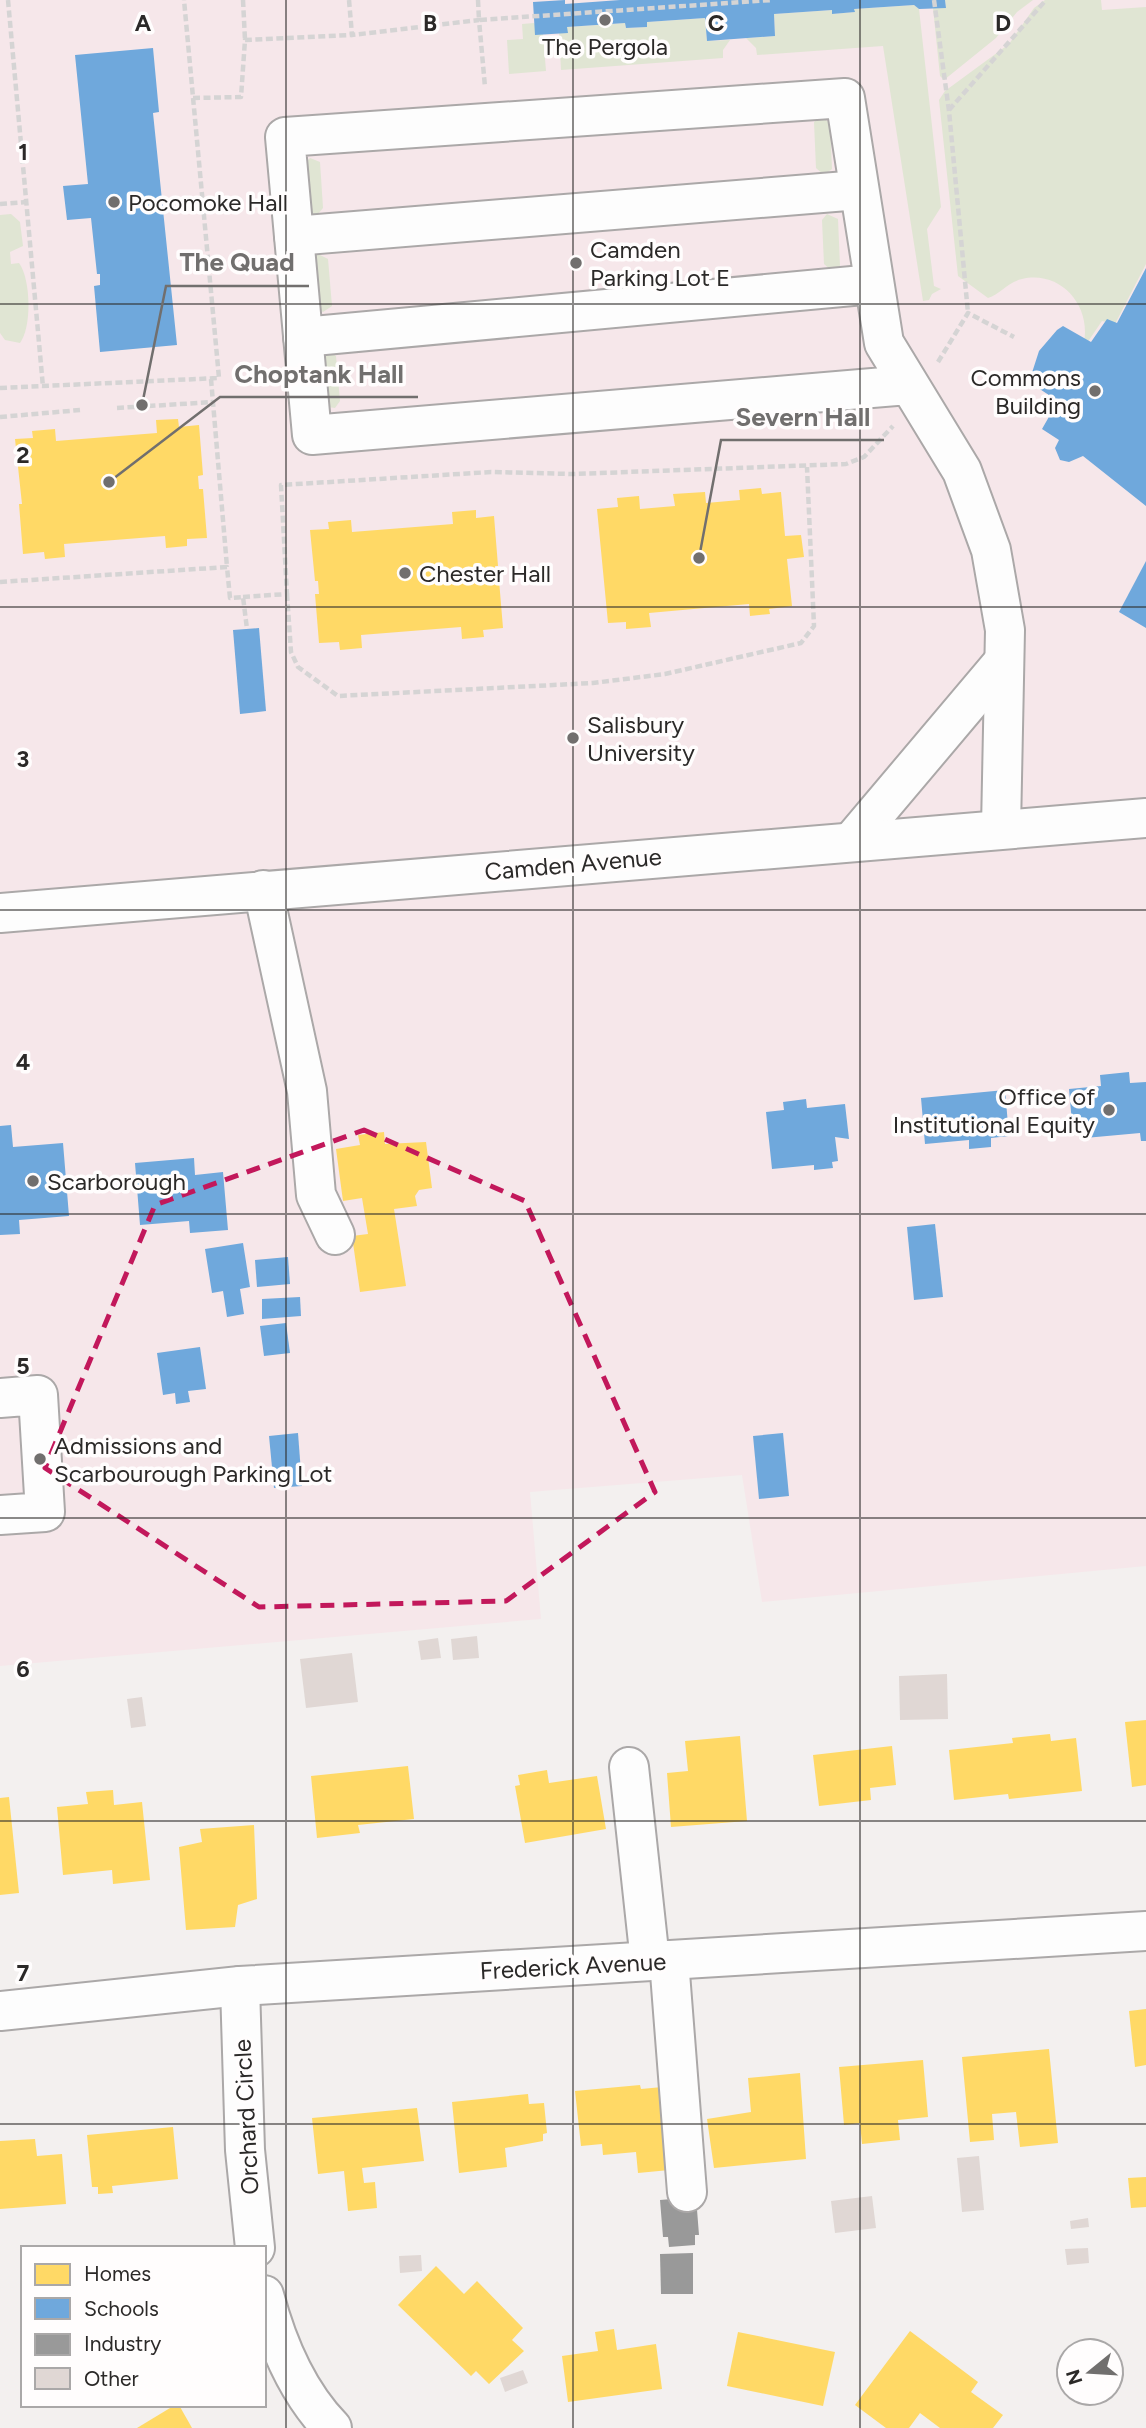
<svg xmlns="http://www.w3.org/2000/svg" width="1146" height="2428" font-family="Figtree,sans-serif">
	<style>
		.education { fill: #f6e7ea }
		.green { fill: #e0e5d3 }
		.homes { fill: #ffd966 }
		.schools { fill: #6fa8dc }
		.industry { fill: #999 }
		.building { fill: #e0d7d4 }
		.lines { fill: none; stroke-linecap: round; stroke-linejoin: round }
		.minor-casing { stroke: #aba8a8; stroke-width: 42 }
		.path { stroke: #d5d4d4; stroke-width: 4.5; stroke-dasharray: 7 3.5; stroke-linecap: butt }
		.minor { stroke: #fdfdfd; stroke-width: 38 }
		.marked { fill: none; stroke: #c2185b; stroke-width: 5; stroke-dasharray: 14 9; stroke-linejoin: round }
		.grid { fill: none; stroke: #2b2928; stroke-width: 2; stroke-opacity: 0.55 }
		.poi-dot { fill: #716f6e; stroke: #fffdfd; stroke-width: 2.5 }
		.labels { text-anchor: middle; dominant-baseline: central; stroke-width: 7; stroke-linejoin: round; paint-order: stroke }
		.poi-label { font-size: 24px; fill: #2b2928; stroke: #fffdfd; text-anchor: start }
		.street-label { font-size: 24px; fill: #2b2928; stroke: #fffdfd }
		.grid-label { font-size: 23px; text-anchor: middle; font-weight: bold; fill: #2b2928; stroke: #fffdfd; stroke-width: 7; stroke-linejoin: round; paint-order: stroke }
		.leader { fill: none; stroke: #716f6e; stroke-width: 2.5 }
		.callout-dot { fill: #716f6e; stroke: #fffdfd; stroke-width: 2.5 }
		.callout-label { font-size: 26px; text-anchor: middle; font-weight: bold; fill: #716f6e; stroke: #fffdfd; stroke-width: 7; stroke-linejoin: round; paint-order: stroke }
	</style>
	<rect width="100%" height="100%" fill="#f3f0ef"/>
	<polygon class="education" points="0,0 1146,0 1146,1566 762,1602 742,1475 530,1492 541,1619 0,1666"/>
	<g class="green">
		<polygon points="945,0 1033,0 1017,12 996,38 944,80 940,76 933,8 946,8"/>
		<path d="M1045 0H1101L1102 10 1146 7V264L1115 324 1102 321 1087 343 1084 342C1091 305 1060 270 1022 279 1008 282 1000 294 988 298L958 276 939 100 945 91 1009 44 1034 8Z"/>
		<polygon points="914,5 919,9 941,207 927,229 934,286 941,289 932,294 929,300 923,301 883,46 757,55 756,48 746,38 775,36 774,14 832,10 832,14 854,12 854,9"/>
		<polygon points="705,18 707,41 730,40 723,50 723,58 561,70 559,33 567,27 625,23 626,28 647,27 647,22"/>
		<polygon points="534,23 543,34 546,71 509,74 507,40 523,39 522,24"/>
		<polygon points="821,117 830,123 832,169 824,175 816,168 814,122"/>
		<polygon points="310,158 320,162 323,208 317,215 311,214 305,163"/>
		<path d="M11 214 20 222 23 246 10 252 11 264 19 263C31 279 32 327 20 343L5 340 0 333V215Z"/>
		<polygon points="827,214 838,219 840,266 831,270 824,264 822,220"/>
		<polygon points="318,254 328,259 332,306 323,312 316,308 314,257"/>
		<polygon points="327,351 336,356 340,401 335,408 327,407 320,357"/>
	</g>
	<g class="homes">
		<polygon points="178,419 179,427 199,425 203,475 198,476 199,489 203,489 207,538 187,539 187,546 166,548 165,536 64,544 65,557 45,559 44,552 23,554 19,504 22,504 15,439 33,438 32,431 55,429 56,441 157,433 156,420"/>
		<polygon points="761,488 762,494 781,492 785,536 801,535 804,557 787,559 792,606 769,609 770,614 750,616 749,604 649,613 651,627 626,629 626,622 608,623 597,509 618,507 617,498 639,496 640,509 675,506 673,494 705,492 706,503 740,500 739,490"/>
		<polygon points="476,510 476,518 494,516 498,566 495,566 496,580 499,580 503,628 483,630 484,637 462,639 461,627 361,635 362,648 340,650 339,642 319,643 315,594 319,594 318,581 315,581 310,530 329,529 328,522 351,520 352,532 453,524 452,512"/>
		<polygon points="384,1132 385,1144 426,1142 432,1188 419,1190 415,1196 417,1206 394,1209 406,1286 360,1292 352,1236 368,1234 362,1198 343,1201 336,1149 360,1145 358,1135"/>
		<polygon points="1146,1720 1146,1785 1132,1787 1125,1722"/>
		<polygon points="1050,1734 1051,1741 1076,1738 1082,1791 1009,1799 1008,1794 954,1800 949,1750 1013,1743 1012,1738"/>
		<polygon points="740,1736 747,1821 671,1827 667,1773 688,1771 685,1741"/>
		<polygon points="892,1746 896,1785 870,1788 871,1800 819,1806 813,1755"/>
		<polygon points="408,1766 414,1819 358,1825 360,1833 317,1838 311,1776"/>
		<polygon points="547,1770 549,1783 597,1776 606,1829 525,1843 515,1786 520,1785 518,1775"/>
		<polygon points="113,1790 114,1805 142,1802 150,1880 113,1884 112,1870 63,1875 57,1807 88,1804 86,1792"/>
		<polygon points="9,1797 19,1893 0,1895 0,1798"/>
		<polygon points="254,1825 257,1899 238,1905 235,1927 186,1930 179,1847 202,1842 200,1829"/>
		<polygon points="1146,2009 1146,2065 1135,2067 1129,2011"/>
		<polygon points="1049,2049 1058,2143 1020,2147 1016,2112 992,2114 994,2140 970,2142 962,2057"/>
		<polygon points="923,2060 928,2117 898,2120 900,2140 862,2144 860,2123 844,2125 839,2067"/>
		<polygon points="800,2073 806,2159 714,2168 707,2119 751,2112 748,2078"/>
		<polygon points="640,2085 641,2089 673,2086 680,2169 638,2173 636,2152 603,2155 602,2144 581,2146 575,2091"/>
		<polygon points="528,2094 529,2104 544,2103 547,2133 543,2134 543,2141 505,2148 507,2167 459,2173 452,2102"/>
		<polygon points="417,2108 424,2161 362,2168 364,2183 375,2182 377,2208 348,2211 344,2171 318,2174 312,2118"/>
		<polygon points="173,2127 178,2179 112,2186 113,2193 98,2194 98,2187 92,2187 87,2135"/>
		<polygon points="35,2139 37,2156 62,2154 66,2204 0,2209 0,2141"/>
		<polygon points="1146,2177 1146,2207 1131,2208 1128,2178"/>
		<polygon points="436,2266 464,2294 477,2281 523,2328 512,2340 524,2351 489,2384 476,2371 471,2376 398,2305"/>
		<polygon points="614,2329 617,2350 656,2344 662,2389 568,2402 562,2356 598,2351 595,2332"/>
		<polygon points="910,2331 978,2382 971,2392 1003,2415 993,2428 940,2428 920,2413 909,2428 886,2428 855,2405"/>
		<polygon points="738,2332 835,2352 823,2406 727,2386"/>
		<polygon points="175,2405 179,2405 192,2428 137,2428"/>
	</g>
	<g class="schools">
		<polygon points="565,0 565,4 620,0 945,0 946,8 919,9 914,5 854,9 855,12 832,14 832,10 774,14 775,36 707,41 705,18 647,22 647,27 626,28 625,23 567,27 568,33 535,35 533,2"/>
		<polygon points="153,48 159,112 153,113 177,345 100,352 94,286 100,285 100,274 97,274 91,218 67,220 63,186 88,184 75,55"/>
		<polygon points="1146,268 1146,506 1083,456 1069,462 1060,460 1055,448 1059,440 1042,429 1058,401 1029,382 1039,351 1057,330 1063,326 1091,342 1107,319 1117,323"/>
		<polygon points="1146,561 1146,628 1119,612"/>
		<polygon points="259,628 266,711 240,714 233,630"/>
		<polygon points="1129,1072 1130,1083 1146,1082 1146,1141 1141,1141 1140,1133 1085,1138 1085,1132 1073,1134 1069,1089 1101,1086 1100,1075"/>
		<polygon points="1005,1090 1009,1136 991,1138 991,1147 969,1149 969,1140 925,1144 921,1098"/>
		<polygon points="806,1099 807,1108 845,1104 849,1139 835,1137 838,1161 832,1162 833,1168 814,1170 814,1165 772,1169 766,1112 784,1110 783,1102"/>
		<polygon points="11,1125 13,1147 63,1143 69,1216 19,1220 20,1234 0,1235 0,1126"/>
		<polygon points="194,1158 195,1175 223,1172 228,1230 190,1233 189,1221 140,1225 135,1163"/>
		<polygon points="935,1224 943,1297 914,1300 907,1227"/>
		<polygon points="243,1243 250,1287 240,1289 244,1314 227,1317 223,1291 212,1293 205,1249"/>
		<polygon points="288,1257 290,1284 257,1287 255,1260"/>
		<polygon points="300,1297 301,1316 262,1319 262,1299"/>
		<polygon points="286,1323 290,1353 264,1356 260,1326"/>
		<polygon points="200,1347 206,1389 188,1391 190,1402 176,1404 175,1393 163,1395 157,1353"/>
		<polygon points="298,1433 302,1486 274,1488 269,1436"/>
		<polygon points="783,1433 789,1496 759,1499 753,1436"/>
	</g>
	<g class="industry">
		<polygon points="696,2197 699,2235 695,2235 695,2245 669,2247 668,2237 663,2237 660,2200"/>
		<polygon points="693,2253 693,2294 661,2294 660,2254"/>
	</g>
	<g class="building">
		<polygon points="477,1636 479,1658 453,1660 451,1639"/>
		<polygon points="438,1638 441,1658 421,1660 418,1641"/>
		<polygon points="352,1653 358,1702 306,1708 300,1659"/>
		<polygon points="947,1674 948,1719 900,1720 899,1676"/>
		<polygon points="142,1697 146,1726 131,1728 127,1699"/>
		<polygon points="979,2156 984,2210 962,2212 957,2158"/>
		<polygon points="872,2196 876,2228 835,2233 831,2201"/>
		<polygon points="1088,2218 1089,2227 1071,2229 1070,2221"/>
		<polygon points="1088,2248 1089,2263 1067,2265 1065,2249"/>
		<polygon points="421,2255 422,2271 400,2273 399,2256"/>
		<polygon points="523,2370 528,2383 505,2392 500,2378"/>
	</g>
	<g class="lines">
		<defs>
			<g id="minor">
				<polyline points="294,236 859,190"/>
				<polyline points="303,337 874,284"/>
				<polyline points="908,385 312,435 285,137 845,98 884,343 962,471 991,550 1005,630 1001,828"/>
				<polyline points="853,840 1004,661"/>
				<polyline points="263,890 307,1091 316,1195 335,1235"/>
				<polyline points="0,913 1146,818"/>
				<polyline points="0,1398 38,1395 45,1512 0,1515"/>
				<polyline points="629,1767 650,1961"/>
				<polyline points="669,1960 687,2192"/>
				<polyline points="240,1986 245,2150 255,2248"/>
				<polyline points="0,2011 240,1986 1146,1931"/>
				<path d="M264 2295C277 2344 297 2392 332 2428"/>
			</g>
		</defs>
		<use href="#minor" class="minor-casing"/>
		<g class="path">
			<polyline points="8,0 43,387"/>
			<polyline points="243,0 245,40"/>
			<polyline points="349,0 352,35 479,20 485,87"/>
			<polyline points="478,0 479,20 772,0"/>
			<polyline points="934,0 949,111 968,313"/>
			<polyline points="193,98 241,97 245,40 352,35"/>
			<polyline points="949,110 1046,0"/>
			<polyline points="0,204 26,202"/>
			<polyline points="938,362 968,313 1014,337"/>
			<polyline points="211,379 227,567"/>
			<polyline points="0,388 219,378 184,0"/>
			<polyline points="117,408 213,402"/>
			<polyline points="0,417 80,410"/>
			<polyline points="0,582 227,567 230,598 243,597 247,629"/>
			<polyline points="287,594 291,652 298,667 338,696 593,683 665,674 801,643 814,626 807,467"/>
			<polyline points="243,597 287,594 281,485 491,472 573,474 846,464 864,457 893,426"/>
		</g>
		<use href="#minor" class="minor"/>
	</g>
	<path class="marked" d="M364 1130 525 1201 655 1492 506 1601 259 1607 45 1468 155 1205Z"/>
	<path class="grid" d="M286 0V2428M573 0V2428M860 0V2428M0 304H1146M0 607H1146M0 910H1146M0 1214H1146M0 1518H1146M0 1821H1146M0 2124H1146"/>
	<g class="poi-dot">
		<circle cx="605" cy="20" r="7"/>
		<circle cx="114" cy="202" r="7"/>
		<circle cx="576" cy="263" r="7"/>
		<circle cx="1095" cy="391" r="7"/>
		<circle cx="405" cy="573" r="7"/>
		<circle cx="573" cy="738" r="7"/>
		<circle cx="1109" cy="1110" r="7"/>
		<circle cx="33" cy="1181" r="7"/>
		<circle cx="40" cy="1459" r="7"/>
	</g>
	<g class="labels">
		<g class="poi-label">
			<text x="605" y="46" text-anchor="middle">The Pergola</text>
			<text x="128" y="202">Pocomoke Hall</text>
			<text x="590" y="249">Camden<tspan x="590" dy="28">Parking Lot E</tspan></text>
			<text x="1081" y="377" text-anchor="end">Commons<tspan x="1081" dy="28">Building</tspan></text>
			<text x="419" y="573">Chester Hall</text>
			<text x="587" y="724">Salisbury<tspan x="587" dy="28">University</tspan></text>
			<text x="1095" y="1096" text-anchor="end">Office of<tspan x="1095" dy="28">Institutional Equity</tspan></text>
			<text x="47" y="1181">Scarborough</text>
			<text x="54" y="1445">Admissions and<tspan x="54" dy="28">Scarbourough Parking Lot</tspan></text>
		</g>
		<g class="street-label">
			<text transform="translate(573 864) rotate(-5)">Camden Avenue</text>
			<text transform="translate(573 1966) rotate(-3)">Frederick Avenue</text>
			<text transform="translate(246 2117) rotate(-93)">Orchard Circle</text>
		</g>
	</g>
	<g class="grid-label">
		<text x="143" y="31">A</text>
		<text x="430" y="31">B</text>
		<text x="716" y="31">C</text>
		<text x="1003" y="31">D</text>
		<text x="23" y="160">1</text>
		<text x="23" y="463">2</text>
		<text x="23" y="767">3</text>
		<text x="23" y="1070">4</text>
		<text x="23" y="1374">5</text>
		<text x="23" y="1677">6</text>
		<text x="23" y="1981">7</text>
	</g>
	<path class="leader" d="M142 405L166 286H309M109 482L220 397H418M699 558L721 440H884"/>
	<g class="callout-dot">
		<circle cx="142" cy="405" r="7"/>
		<circle cx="109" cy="482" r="7"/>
		<circle cx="699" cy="558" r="7"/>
	</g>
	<g class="callout-label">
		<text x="237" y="271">The Quad</text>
		<text x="319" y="383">Choptank Hall</text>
		<text x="803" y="426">Severn Hall</text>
	</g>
	<rect x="21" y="2246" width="245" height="161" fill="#fffdfd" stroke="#aaa8a8" stroke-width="2"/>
	<rect x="35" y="2264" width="35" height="21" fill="#ffd966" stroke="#aaa8a8" stroke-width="2"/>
	<text x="84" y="2281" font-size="21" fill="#2b2928">Homes</text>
	<rect x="35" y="2298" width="35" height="21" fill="#6fa8dc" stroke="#aaa8a8" stroke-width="2"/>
	<text x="84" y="2316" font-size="21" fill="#2b2928">Schools</text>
	<rect x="35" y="2334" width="35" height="21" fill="#999999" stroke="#aaa8a8" stroke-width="2"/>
	<text x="84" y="2351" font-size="21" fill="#2b2928">Industry</text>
	<rect x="35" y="2368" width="35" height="21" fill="#e0d7d4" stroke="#aaa8a8" stroke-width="2"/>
	<text x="84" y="2386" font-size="21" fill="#2b2928">Other</text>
	<g transform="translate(1090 2372) rotate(252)"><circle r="33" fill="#fffdfd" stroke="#aaa8a8" stroke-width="2"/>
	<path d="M0-5L12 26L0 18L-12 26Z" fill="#716f6e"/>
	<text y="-10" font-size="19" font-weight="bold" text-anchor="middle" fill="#2b2928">N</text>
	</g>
</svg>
